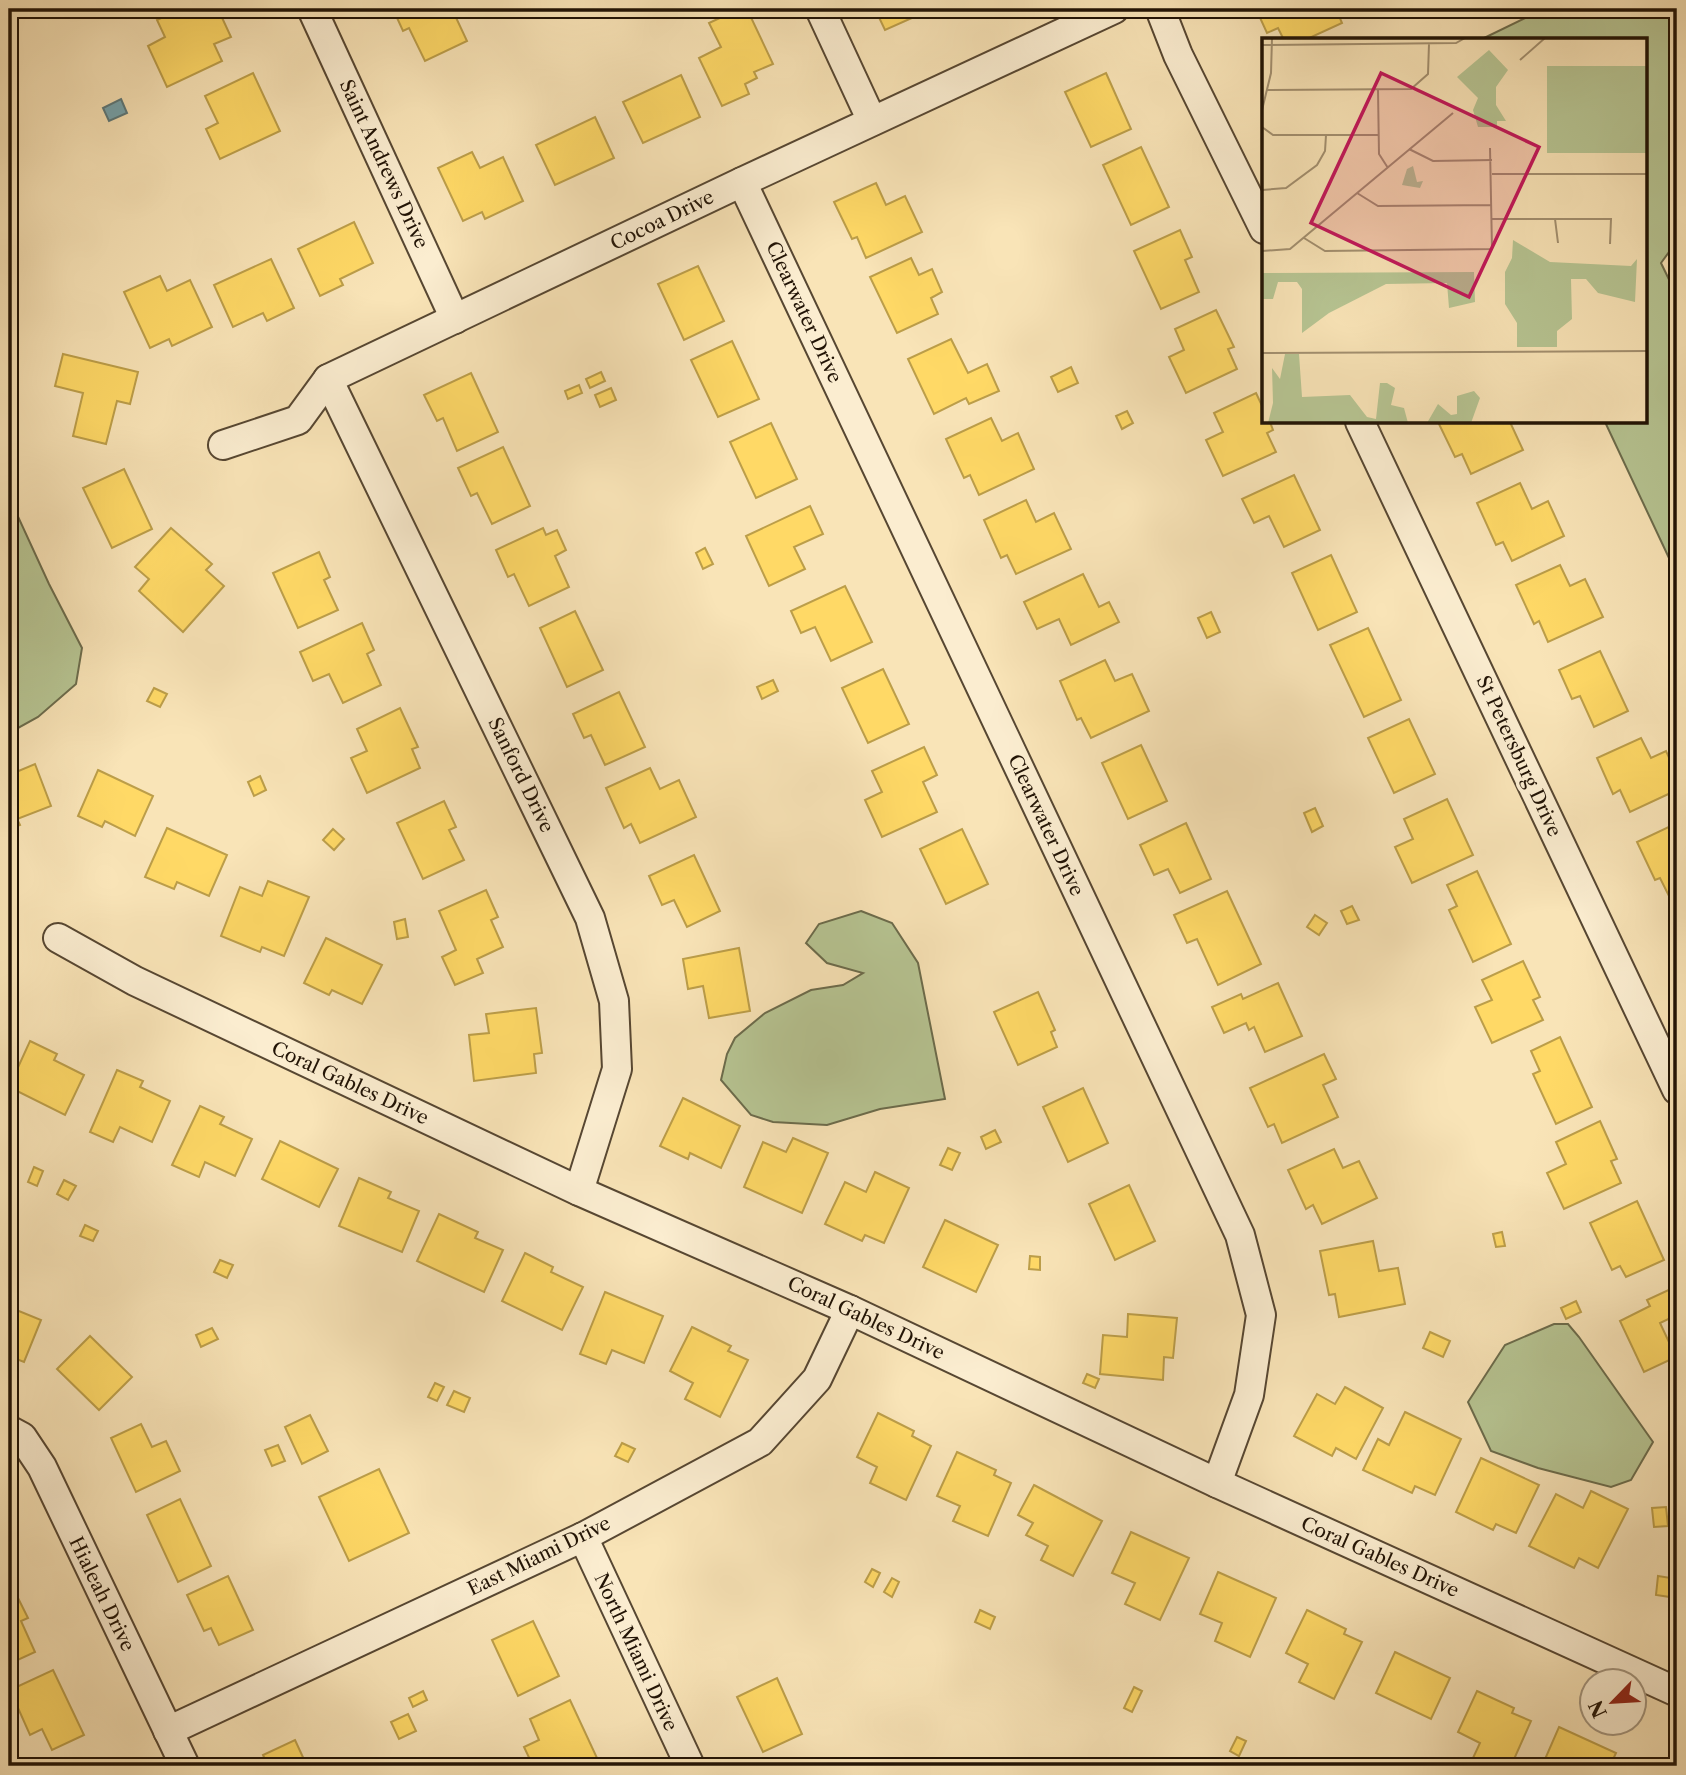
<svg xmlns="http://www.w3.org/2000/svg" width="1686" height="1775" font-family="'Libre Caslon Text',serif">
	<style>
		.green { fill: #b7c593; stroke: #6c6c4c; stroke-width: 2 }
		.homes { fill: #ffd966; stroke: #bc9e49; stroke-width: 2 }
		.public { fill: #76a5af; stroke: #5c797c; stroke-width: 2 }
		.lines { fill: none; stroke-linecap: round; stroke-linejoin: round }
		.minor-casing { stroke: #574732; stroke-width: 32 }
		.minor { stroke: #fbedd0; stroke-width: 28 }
		.labels { text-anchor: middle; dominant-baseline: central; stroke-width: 7; stroke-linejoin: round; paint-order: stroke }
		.street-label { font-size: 19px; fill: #211305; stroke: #fbedd0 }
		.inset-road { fill: none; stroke: #a39070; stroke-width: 2 }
		.view { fill: #c2185b; fill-opacity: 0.15; stroke: #c2185b; stroke-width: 3.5 }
		.inset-edge { fill: none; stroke: #211305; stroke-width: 3.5 }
	</style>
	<rect width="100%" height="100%" fill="#f9e4b7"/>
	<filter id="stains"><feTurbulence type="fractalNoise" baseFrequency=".00286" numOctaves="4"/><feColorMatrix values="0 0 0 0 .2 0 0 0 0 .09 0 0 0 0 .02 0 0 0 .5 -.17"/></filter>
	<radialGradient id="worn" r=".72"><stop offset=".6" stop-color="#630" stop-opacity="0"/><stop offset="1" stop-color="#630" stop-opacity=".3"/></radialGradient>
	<g class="green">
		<polygon points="1544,9 1677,9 1677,241 1661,263 1677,296 1677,575 1605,422 1646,422 1646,40 1480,40"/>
		<polygon points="9,497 49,584 82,648 76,684 38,717 9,733"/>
		<polygon points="861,911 892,923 918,963 945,1099 880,1109 827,1125 773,1122 751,1115 721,1080 727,1054 735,1038 765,1013 811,990 843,985 863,973 827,963 806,943 819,924"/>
		<polygon points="1554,1324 1568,1324 1579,1337 1653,1442 1631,1480 1611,1487 1538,1468 1491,1451 1468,1402 1505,1345"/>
	</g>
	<g class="homes">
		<polygon points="180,9 218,9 231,37 214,44 222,61 167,87 148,46 165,37 157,20"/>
		<polygon points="393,9 452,9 467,41 425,61 409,28 403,31"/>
		<polygon points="739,9 747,9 773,64 754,72 757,78 745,84 749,94 722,106 699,58 721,47 709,23"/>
		<polygon points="875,9 932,9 885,30"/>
		<polygon points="1256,9 1336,9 1342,23 1305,40 1284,40 1278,28 1267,33"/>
		<polygon points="253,73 280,131 220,159 206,129 218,123 205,96"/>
		<polygon points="1106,73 1131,129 1091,147 1065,92"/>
		<polygon points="681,75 700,117 643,143 623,102"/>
		<polygon points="595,117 614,158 555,185 536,145"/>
		<polygon points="1141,147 1169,207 1131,225 1103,165"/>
		<polygon points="472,152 480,168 503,157 523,201 485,219 482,212 463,221 438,168"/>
		<polygon points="876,183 886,205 905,196 922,232 866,258 857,237 852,239 834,202"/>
		<polygon points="354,222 373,263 340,279 343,285 320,296 298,249"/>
		<polygon points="1180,230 1192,257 1185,260 1199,292 1161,309 1134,251"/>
		<polygon points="911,258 919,275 932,269 942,292 931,298 938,314 897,333 870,277"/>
		<polygon points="271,259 294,308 267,321 263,313 233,327 214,285"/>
		<polygon points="698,266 724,321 684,340 658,284"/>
		<polygon points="160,276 167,291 190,280 212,327 172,346 169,339 150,348 124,292"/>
		<polygon points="1216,310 1234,347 1228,349 1237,369 1186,393 1169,357 1184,350 1175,329"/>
		<polygon points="951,339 968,373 987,364 999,391 969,404 966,398 934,414 908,359"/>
		<polygon points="732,341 759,399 718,417 691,360"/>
		<polygon points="63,354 138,372 130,404 117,401 106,444 73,436 83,393 55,386"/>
		<polygon points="1071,367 1078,383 1058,392 1051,377"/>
		<polygon points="601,372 605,381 590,388 586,379"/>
		<polygon points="471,373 498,432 457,451 443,418 437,421 424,395"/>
		<polygon points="579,385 582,393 568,399 565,391"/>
		<polygon points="611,388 616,400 600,407 595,395"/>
		<polygon points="1256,393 1264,410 1264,422 1270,422 1273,430 1267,433 1276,452 1223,476 1206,440 1223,432 1214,413"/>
		<polygon points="1127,411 1133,423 1122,429 1116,416"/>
		<polygon points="991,418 1002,441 1018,433 1034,469 979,495 970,475 964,478 946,439"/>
		<polygon points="1438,422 1510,422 1523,450 1471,474 1462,454 1455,457"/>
		<polygon points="771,423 797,479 756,498 730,442"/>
		<polygon points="503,447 530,506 492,524 477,493 471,496 458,468"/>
		<polygon points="124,469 152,529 112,548 83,488"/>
		<polygon points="1294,475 1320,530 1284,547 1269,516 1254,523 1242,499"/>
		<polygon points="1520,483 1532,509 1548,501 1564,536 1512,561 1503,542 1496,545 1477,503"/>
		<polygon points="1026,500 1036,522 1054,513 1071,549 1016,574 1007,555 1001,558 984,520"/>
		<polygon points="810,506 823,534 794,547 805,569 769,586 746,536"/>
		<polygon points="171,528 212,564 206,570 224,586 183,632 139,591 149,579 135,567"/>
		<polygon points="543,528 546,535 557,530 566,550 555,556 569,587 529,606 514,574 508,577 496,550"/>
		<polygon points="705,548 713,564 703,569 696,553"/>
		<polygon points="319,552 330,577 324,580 338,610 298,628 273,573"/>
		<polygon points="1331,555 1357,612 1318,630 1292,573"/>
		<polygon points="1560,565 1570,586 1585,579 1603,617 1548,642 1539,621 1534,624 1516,585"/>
		<polygon points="1083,574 1099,607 1109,602 1119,622 1071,645 1059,619 1037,629 1024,602"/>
		<polygon points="845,586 872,642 831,661 815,627 801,633 791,611"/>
		<polygon points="575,611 603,670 567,687 540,628"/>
		<polygon points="1211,612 1220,632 1207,638 1198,618"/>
		<polygon points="362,623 374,650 367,654 381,685 343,703 329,674 313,681 300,652"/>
		<polygon points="1368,628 1401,700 1364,717 1330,645"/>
		<polygon points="1600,651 1628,711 1594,727 1580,696 1572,699 1559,670"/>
		<polygon points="1105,660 1115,681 1132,674 1149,711 1091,738 1081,718 1077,720 1060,681"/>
		<polygon points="883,669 909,724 868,743 842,688"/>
		<polygon points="773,680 778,691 762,699 757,687"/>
		<polygon points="154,688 167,694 160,707 147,701"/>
		<polygon points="619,692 645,747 605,765 591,735 584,738 573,714"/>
		<polygon points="400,708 418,747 412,749 420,768 367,793 351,758 367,751 357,729"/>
		<polygon points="1409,719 1435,774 1394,793 1368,738"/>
		<polygon points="1641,738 1651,758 1666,751 1677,775 1677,790 1630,812 1620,790 1613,794 1597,758"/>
		<polygon points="1141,745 1167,801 1128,819 1102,763"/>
		<polygon points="924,747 937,775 923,782 937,812 882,837 865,800 882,792 872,771"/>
		<polygon points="35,764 51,806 17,819 20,825 9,829 9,775"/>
		<polygon points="650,768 660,789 679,780 696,817 640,843 631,824 624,828 606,788"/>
		<polygon points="98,770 153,796 135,836 105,821 102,827 78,816"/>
		<polygon points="260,776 266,790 254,796 248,782"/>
		<polygon points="1447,799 1473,855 1412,883 1395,847 1413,839 1404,819"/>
		<polygon points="444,801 456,827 449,830 464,860 423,879 397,823"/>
		<polygon points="1315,808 1323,826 1312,832 1304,813"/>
		<polygon points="1186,823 1211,879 1180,893 1168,869 1154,875 1140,845"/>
		<polygon points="1677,823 1677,895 1670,898 1660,878 1655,880 1637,842"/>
		<polygon points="167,828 227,855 209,896 177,882 174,889 145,877"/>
		<polygon points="333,829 344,839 334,850 323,840"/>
		<polygon points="962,829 988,884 946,904 920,849"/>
		<polygon points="694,855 720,911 687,927 674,900 662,905 649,876"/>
		<polygon points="1477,871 1511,944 1473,962 1449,910 1457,906 1447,885"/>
		<polygon points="268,881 309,897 284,956 262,947 260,952 221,936 240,887 262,896"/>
		<polygon points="486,890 498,917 491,920 503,947 477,959 483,973 455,985 442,957 456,950 439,911"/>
		<polygon points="1227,891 1261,964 1218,985 1197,939 1187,943 1174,915"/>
		<polygon points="1352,906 1359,920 1347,924 1341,911"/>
		<polygon points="1315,915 1327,923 1319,935 1307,927"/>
		<polygon points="405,919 408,937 397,939 394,922"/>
		<polygon points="326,938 382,965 362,1004 332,990 329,995 304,983"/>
		<polygon points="739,948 750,1011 709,1018 703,986 688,989 683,959"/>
		<polygon points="1523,961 1540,997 1533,1000 1543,1020 1492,1043 1475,1007 1492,1000 1482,980"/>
		<polygon points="1278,983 1302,1036 1265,1052 1254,1027 1249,1030 1246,1023 1224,1033 1212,1007 1241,994 1243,999"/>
		<polygon points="1038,992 1055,1030 1051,1032 1057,1047 1018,1065 994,1012"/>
		<polygon points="536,1008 542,1053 534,1054 536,1073 474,1081 469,1035 489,1033 486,1014"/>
		<polygon points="1560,1037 1592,1107 1556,1124 1533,1074 1540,1071 1531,1051"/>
		<polygon points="30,1041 57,1054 54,1060 84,1075 65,1115 9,1087"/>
		<polygon points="1324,1054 1336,1079 1323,1085 1338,1117 1282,1143 1274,1124 1268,1127 1250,1088"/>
		<polygon points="117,1070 143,1081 140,1087 170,1101 152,1142 120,1127 113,1142 90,1132"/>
		<polygon points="1083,1088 1108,1143 1068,1162 1043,1107"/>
		<polygon points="683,1098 740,1126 721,1168 690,1153 688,1159 660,1146"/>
		<polygon points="200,1106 224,1117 220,1124 252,1139 235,1176 205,1162 199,1177 172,1165"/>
		<polygon points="1600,1121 1617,1159 1611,1161 1621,1183 1564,1209 1547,1173 1566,1164 1556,1142"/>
		<polygon points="995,1130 1001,1142 986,1149 981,1137"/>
		<polygon points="793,1138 828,1153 802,1213 744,1187 763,1142 786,1152"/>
		<polygon points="280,1141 338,1169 319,1207 262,1179"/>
		<polygon points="948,1148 960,1153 952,1170 940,1165"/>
		<polygon points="1334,1149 1343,1168 1359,1161 1377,1198 1322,1224 1313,1205 1306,1209 1288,1170"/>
		<polygon points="34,1167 43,1171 37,1186 28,1182"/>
		<polygon points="875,1172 909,1188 884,1243 865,1235 862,1241 825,1224 845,1182 866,1192"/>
		<polygon points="359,1178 391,1192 388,1198 419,1211 402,1252 339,1226"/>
		<polygon points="64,1180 76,1186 68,1200 57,1194"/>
		<polygon points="1129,1185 1155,1241 1115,1260 1089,1204"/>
		<polygon points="1637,1201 1664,1260 1626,1277 1620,1266 1612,1270 1590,1223"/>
		<polygon points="439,1214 478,1232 475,1238 503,1250 484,1292 417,1261"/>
		<polygon points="945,1220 998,1245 976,1292 923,1267"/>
		<polygon points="85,1225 98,1231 93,1241 80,1236"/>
		<polygon points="1502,1232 1505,1246 1496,1247 1493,1234"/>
		<polygon points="1373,1241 1379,1271 1398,1268 1405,1304 1339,1317 1335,1294 1329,1295 1320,1251"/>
		<polygon points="525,1253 553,1267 551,1272 583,1287 562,1330 502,1301"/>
		<polygon points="1030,1256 1040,1257 1040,1270 1029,1269"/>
		<polygon points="220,1260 233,1265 227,1278 214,1272"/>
		<polygon points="1675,1287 1677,1315 1660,1323 1676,1357 1644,1372 1620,1321 1650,1306 1647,1300"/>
		<polygon points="605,1292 663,1316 644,1363 612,1350 606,1364 580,1354"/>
		<polygon points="1576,1301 1581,1312 1566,1319 1561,1308"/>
		<polygon points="9,1307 41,1320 24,1362 9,1356"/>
		<polygon points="1128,1314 1177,1318 1173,1358 1164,1357 1163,1380 1100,1374 1103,1335 1127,1337"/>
		<polygon points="692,1327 731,1346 728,1351 748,1360 720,1417 685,1399 693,1383 670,1371"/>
		<polygon points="212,1328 218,1339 201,1347 196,1335"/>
		<polygon points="1430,1332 1450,1341 1443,1357 1423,1348"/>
		<polygon points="90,1336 132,1377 99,1410 57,1369"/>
		<polygon points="1087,1374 1099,1379 1095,1388 1083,1383"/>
		<polygon points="435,1383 444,1387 437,1401 428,1397"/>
		<polygon points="1345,1387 1383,1408 1356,1459 1336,1448 1332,1456 1294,1436 1317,1394 1335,1404"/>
		<polygon points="454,1391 470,1398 464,1412 447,1405"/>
		<polygon points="1405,1412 1461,1439 1435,1495 1415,1486 1412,1493 1363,1470 1378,1439 1389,1445"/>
		<polygon points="878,1413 914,1431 912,1436 931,1446 906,1500 870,1483 877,1467 857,1457"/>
		<polygon points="310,1415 328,1451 302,1464 285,1427"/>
		<polygon points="141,1424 152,1447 166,1441 180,1471 136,1492 111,1438"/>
		<polygon points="622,1443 635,1449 628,1462 615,1456"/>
		<polygon points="278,1445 285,1461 272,1466 265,1450"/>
		<polygon points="957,1452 996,1470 994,1475 1011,1483 988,1536 953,1521 960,1506 937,1496"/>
		<polygon points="1481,1458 1539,1485 1516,1533 1496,1524 1493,1530 1456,1512"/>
		<polygon points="379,1469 409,1533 349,1561 319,1497"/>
		<polygon points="1034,1485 1102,1521 1073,1576 1041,1560 1048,1546 1026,1535 1033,1523 1018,1515"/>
		<polygon points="1591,1491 1628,1509 1598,1568 1579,1558 1574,1568 1529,1546 1556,1494 1583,1508"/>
		<polygon points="180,1499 211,1566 178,1582 147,1515"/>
		<polygon points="1666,1507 1668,1526 1654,1527 1652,1508"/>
		<polygon points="1131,1532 1189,1558 1160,1620 1125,1604 1135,1583 1112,1573"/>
		<polygon points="872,1569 880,1573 873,1587 865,1582"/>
		<polygon points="1218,1572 1276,1598 1250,1657 1215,1641 1222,1623 1200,1614"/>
		<polygon points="228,1576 253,1630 219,1645 211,1628 204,1631 187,1595"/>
		<polygon points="1658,1576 1671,1578 1670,1597 1656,1595"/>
		<polygon points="892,1578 899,1582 892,1597 884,1592"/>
		<polygon points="16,1594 28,1618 21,1621 35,1652 9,1664 9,1597"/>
		<polygon points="980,1610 995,1617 990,1629 975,1622"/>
		<polygon points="1307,1610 1346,1629 1344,1634 1362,1642 1334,1699 1299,1682 1308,1664 1286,1653"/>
		<polygon points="533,1621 559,1676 518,1696 492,1640"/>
		<polygon points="1395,1652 1450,1678 1431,1719 1376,1693"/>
		<polygon points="53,1670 84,1735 52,1750 42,1729 30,1735 10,1690"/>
		<polygon points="777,1678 802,1734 763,1752 737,1697"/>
		<polygon points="1134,1687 1142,1691 1132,1712 1124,1708"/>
		<polygon points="423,1691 427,1700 413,1707 409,1698"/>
		<polygon points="1477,1691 1514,1708 1512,1713 1531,1721 1511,1766 1490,1766 1473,1758 1480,1743 1458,1732"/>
		<polygon points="570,1700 597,1758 580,1766 533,1766 524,1747 539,1740 530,1719"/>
		<polygon points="408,1714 416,1731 399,1739 391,1722"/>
		<polygon points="1559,1727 1616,1753 1610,1766 1542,1766"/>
		<polygon points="1237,1737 1246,1741 1239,1756 1230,1751"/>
		<polygon points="295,1740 307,1766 268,1766 263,1755"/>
	</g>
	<polygon class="public" points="121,99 127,113 109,121 103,108"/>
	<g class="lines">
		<defs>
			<g id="minor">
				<polyline points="312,9 455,319"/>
				<polyline points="820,9 872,121"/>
				<polyline points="1160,9 1178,55 1264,229"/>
				<polyline points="742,182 1240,1235 1261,1315 1249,1395 1217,1483"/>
				<polyline points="328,379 590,918 614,1001 617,1069 579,1191"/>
				<polyline points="1360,422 1677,1090"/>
				<polyline points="223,445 298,420 328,379 742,182 1114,9"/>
				<polyline points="58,938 135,981 579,1191 850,1310 1217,1483 1677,1692"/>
				<polyline points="9,1430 22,1437 42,1467 185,1766"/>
				<polyline points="583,1537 690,1766"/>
				<polyline points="168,1731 583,1537 760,1442 817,1379 850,1310"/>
			</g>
		</defs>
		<use href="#minor" class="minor-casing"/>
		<use href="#minor" class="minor"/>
	</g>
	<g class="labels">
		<g class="street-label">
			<text transform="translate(384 164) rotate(65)">Saint Andrews Drive</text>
			<text transform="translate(662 220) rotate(-26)">Cocoa Drive</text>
			<text transform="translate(804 312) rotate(65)">Clearwater Drive</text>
			<text transform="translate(1519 756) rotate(65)">St Petersburg Drive</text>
			<text transform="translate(521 775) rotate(64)">Sanford Drive</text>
			<text transform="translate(1046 825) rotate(65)">Clearwater Drive</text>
			<text transform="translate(350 1083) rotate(25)">Coral Gables Drive</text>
			<text transform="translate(866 1318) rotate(25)">Coral Gables Drive</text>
			<text transform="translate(539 1556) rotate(-26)">East Miami Drive</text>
			<text transform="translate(1380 1557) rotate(24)">Coral Gables Drive</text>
			<text transform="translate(102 1594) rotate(64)">Hialeah Drive</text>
			<text transform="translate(636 1652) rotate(65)">North Miami Drive</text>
		</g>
	</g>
	<g transform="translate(1262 38)">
		<rect width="385" height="385" fill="#f9e4b7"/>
		<path d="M227 12 246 32 234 49V67L244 83H235V89H216L211 72 216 60 195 39ZM285 28H385V115H285ZM151 128 155 144 161 143 158 150 140 147 145 131ZM251 202 288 224 369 228 375 221 373 264 336 255 324 241H309L310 281 295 293V309H255V285L243 266V234L250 220ZM212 234 213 264 187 270 185 245 124 246 67 275 40 295V251L35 244H16L11 261H0V235ZM23 316H37L40 359 88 357 105 379 114 381 118 345H125L133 350 129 367 142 370 146 385H6L11 365 10 330 18 341ZM212 353 218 360 209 385H165L176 366 189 377 195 376V358Z" fill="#b7c593"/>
		<path class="inset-road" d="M0 7 194 5 203 0M258 22 283 0M5 52 149 51 166 36 167 6M116 52 117 116 126 130M0 72 9 35 10 0M0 89 11 97H116M147 111 171 123 230 122M230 136H385M0 152 24 150 55 127 63 113 64 97M95 155 116 168 230 167M230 181H349L348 206M293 181 296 205M42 200 63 213 230 211 228 110M0 213 28 211 191 75M0 315 385 313"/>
		<path class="view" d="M119 35 277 109 207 259 49 185Z"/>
		<rect width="385" height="385" class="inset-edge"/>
	</g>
	<rect width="1686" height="1775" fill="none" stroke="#f9e4b7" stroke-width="35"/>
	<rect x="10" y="10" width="1665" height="1754" fill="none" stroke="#211305" stroke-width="3.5"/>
	<rect x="18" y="18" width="1651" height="1740" fill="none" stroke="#211305" stroke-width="2"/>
	<g transform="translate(1613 1702) rotate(245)"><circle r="33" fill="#fbedd0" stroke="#a4967f" stroke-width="2"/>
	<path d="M0-5L12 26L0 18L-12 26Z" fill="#8f2418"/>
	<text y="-10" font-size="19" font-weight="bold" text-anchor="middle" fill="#211305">N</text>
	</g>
	<rect width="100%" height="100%" filter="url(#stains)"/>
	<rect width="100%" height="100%" fill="url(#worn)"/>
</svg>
